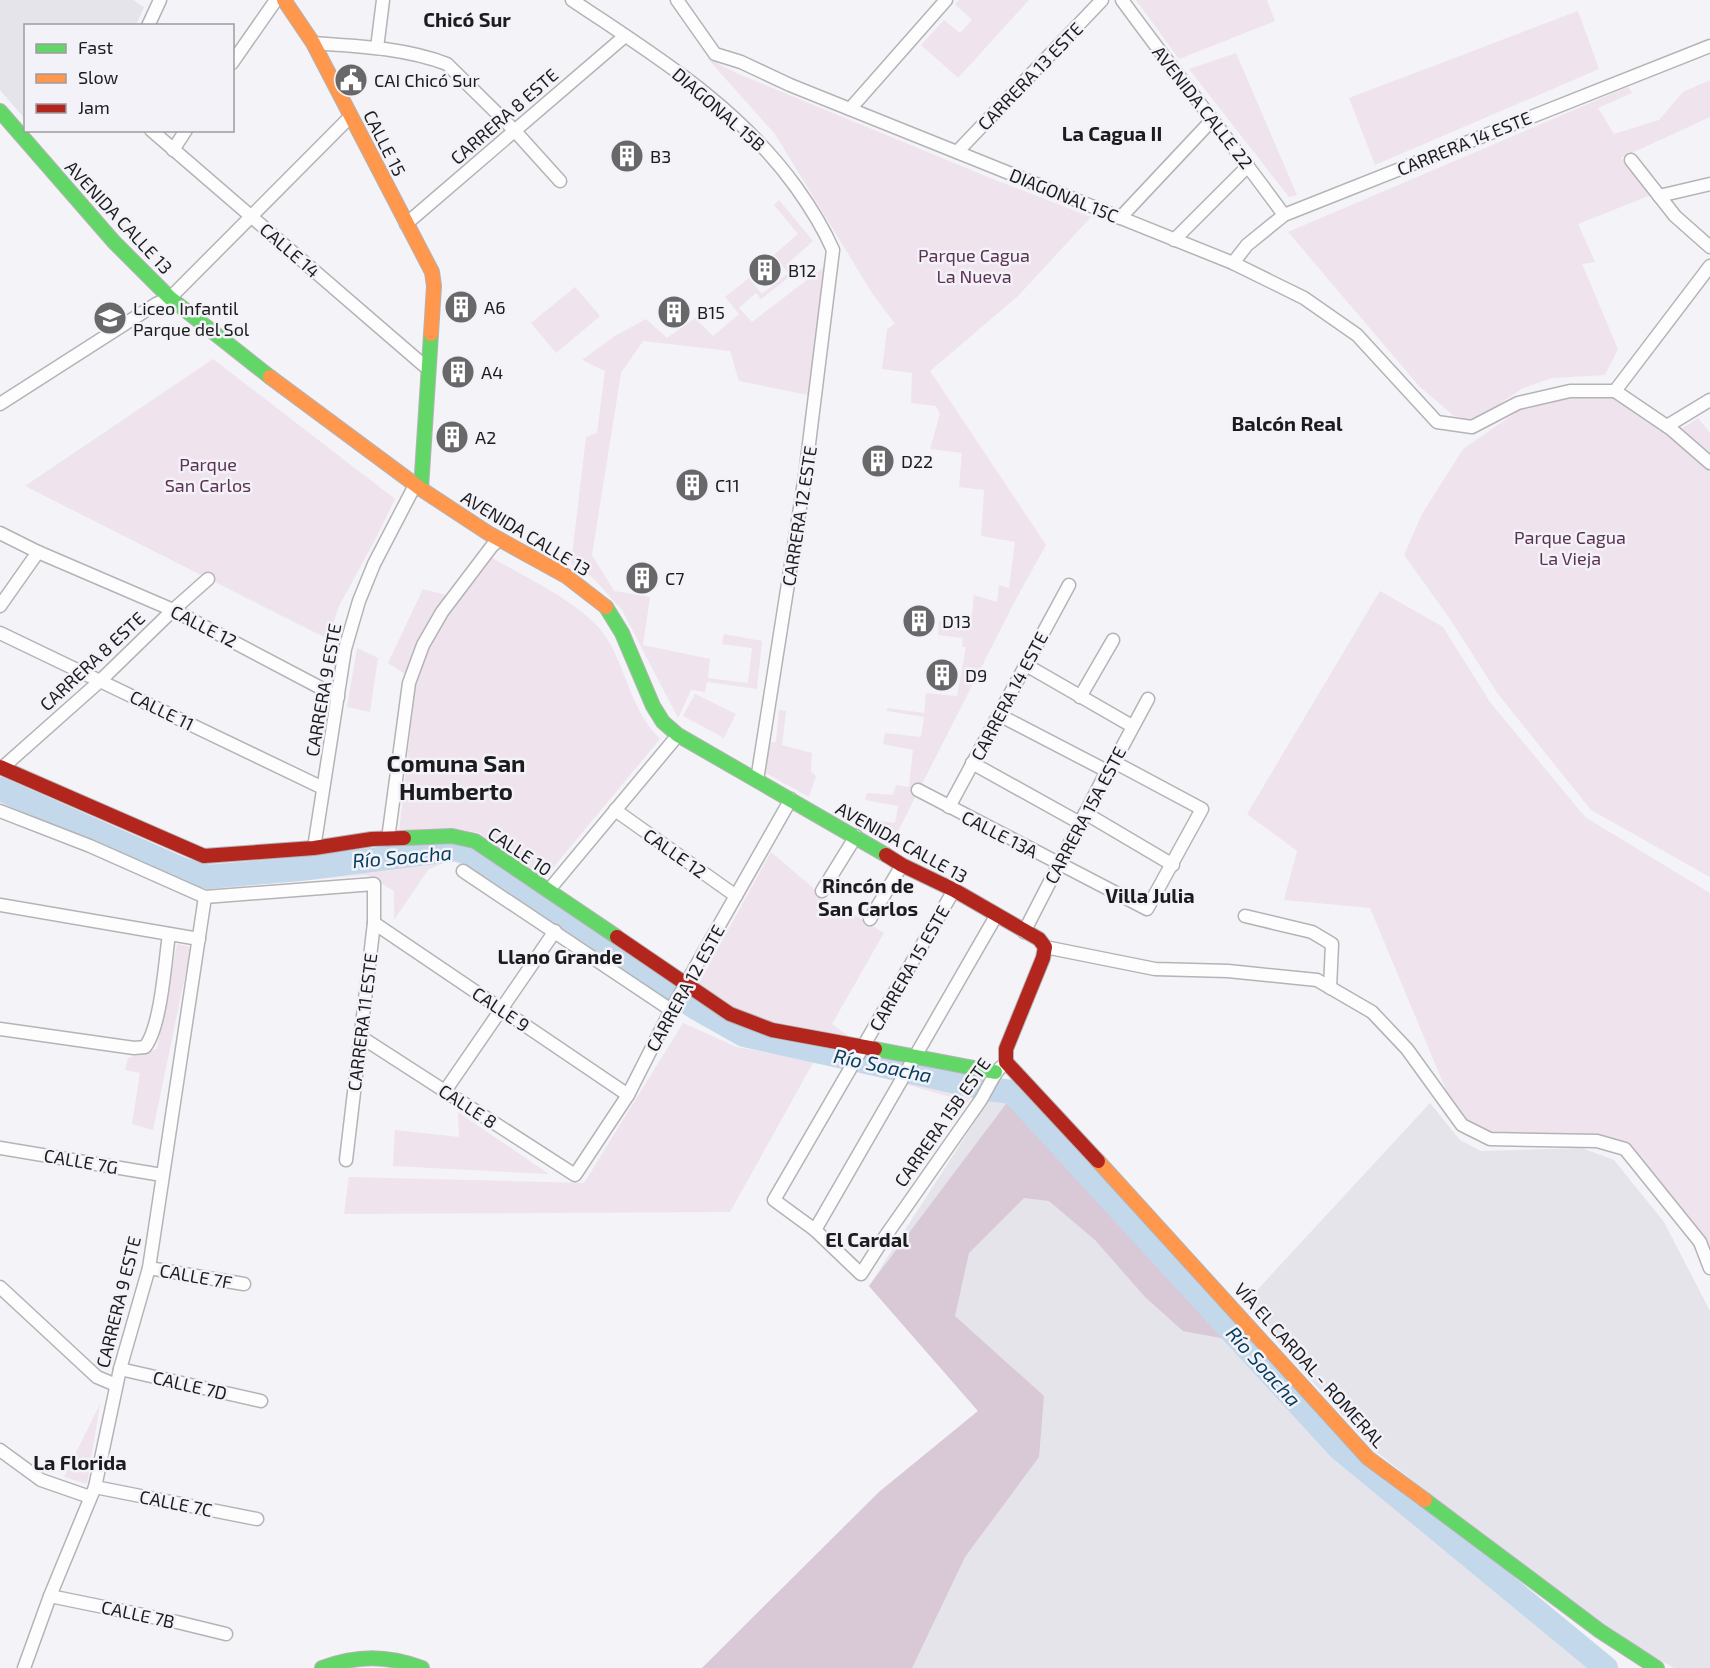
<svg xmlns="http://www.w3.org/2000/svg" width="1710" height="1668" font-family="'Exo 2',sans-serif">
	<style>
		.built { fill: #e5e4eb }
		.green { fill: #efe3ed }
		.forest { fill: #d9c8d6 }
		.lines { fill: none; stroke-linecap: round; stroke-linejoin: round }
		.river { stroke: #c3d8ea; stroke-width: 24 }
		.street-casing { stroke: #b4b3b6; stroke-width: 15 }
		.fast-casing { stroke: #b4b3b6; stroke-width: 16 }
		.slow-casing { stroke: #b4b3b6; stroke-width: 16 }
		.jam-casing { stroke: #b4b3b6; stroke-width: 16 }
		.street { stroke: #fdfdfe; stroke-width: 12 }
		.fast { stroke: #63d668; stroke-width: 14 }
		.slow { stroke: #ff974d; stroke-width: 14 }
		.jam { stroke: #b3261e; stroke-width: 14 }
		.labels { text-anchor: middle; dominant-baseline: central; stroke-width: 5; stroke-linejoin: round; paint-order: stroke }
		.street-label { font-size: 18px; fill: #1c1c1e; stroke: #f3f2f8 }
		.poi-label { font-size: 18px; fill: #1c1c1e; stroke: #f3f2f8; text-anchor: start }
		.park-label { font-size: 18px; fill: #5c3253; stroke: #f3f2f8 }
		.neighbourhood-label { font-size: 20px; font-weight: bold; fill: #1c1c1e; stroke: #f3f2f8 }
		.water-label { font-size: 20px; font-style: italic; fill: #033c5c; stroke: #f3f2f8 }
		.district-label { font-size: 24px; font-weight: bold; fill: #1c1c1e; stroke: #f3f2f8 }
	</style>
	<rect width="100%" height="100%" fill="#f4f3f7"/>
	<g class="built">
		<polygon points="0,0 133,0 144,7 136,25 26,26 25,119 0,90"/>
		<polygon points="990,1098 1009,1100 1339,1448 1606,1668 702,1668 879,1492 978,1411 869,1286"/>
		<polygon points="1430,1103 1460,1140 1481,1151 1582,1148 1614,1160 1664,1222 1710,1311 1710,1668 1674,1668 1633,1644 1492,1543 1374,1450 1289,1356 1246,1302"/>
	</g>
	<g class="green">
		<polygon points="959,0 1029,0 958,78 921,45 944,20 960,33 972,20 955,4"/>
		<polygon points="1136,0 1267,0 1275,21 1179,59"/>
		<polygon points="1578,11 1599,69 1375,165 1349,98"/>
		<polygon points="1236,53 1297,195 1289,197 1189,69"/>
		<polygon points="707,58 736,73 988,177 1091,217 1018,296 930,371 1046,545 1016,599 892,843 843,816 895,823 898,806 865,800 867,793 893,795 896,785 909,787 913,750 883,744 885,733 921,737 924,717 887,711 887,708 924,713 926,693 957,696 966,647 962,647 963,638 938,635 939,621 971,625 974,595 997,602 999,585 1009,588 1015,542 981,536 984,490 959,487 962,453 930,449 940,414 936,406 911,403 912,373 882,369 887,329 895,324 872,293 775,134"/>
		<polygon points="1710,80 1710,117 1621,158 1651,195 1578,224 1595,262 1582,264 1618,349 1605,375 1552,378 1523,388 1474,421 1454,416 1419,386 1288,232 1628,87 1632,93 1598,108 1614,134 1659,120 1683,92"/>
		<polygon points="779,200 813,241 786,265 793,274 761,299 756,293 739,308 752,322 828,264 813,396 739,381 730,351 643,341 621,373 592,555 614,591 650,597 643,645 710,659 708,678 748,683 752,648 722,644 724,634 762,641 757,689 707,682 705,692 691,690 678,718 622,610 593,578 571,564 586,437 597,433 605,371 582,360 615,336 646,319 667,338 695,318 713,336 739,314 725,297 749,278 762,294 788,273 774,255 798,234 774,205"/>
		<polygon points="575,287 600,316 556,353 531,323"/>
		<polygon points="213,359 395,499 376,538 339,606 328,639 25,486"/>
		<polygon points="1576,394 1610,395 1669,431 1710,467 1710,877 1591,810 1498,694 1450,619 1404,555 1422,514 1463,449 1524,407"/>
		<polygon points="1698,418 1710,433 1710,453 1681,429"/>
		<path d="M489 556C522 576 586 605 606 637 627 670 631 711 660 739L542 881 480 833 458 829 399 832 416 681 388 663 423 589 458 598Z"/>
		<polygon points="1380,591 1443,627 1490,702 1585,817 1710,893 1710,1244 1699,1246 1625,1151 1596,1143 1489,1142 1462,1128 1370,908 1284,900 1297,851 1247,814"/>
		<polygon points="357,648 378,658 370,712 347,707"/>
		<polygon points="695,694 736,714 724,738 683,716"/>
		<polygon points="779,710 786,711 782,745 812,753 811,772 816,776 809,797 764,772 769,743 776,742"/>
		<polygon points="0,777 198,863 446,844 471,849 682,991 775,1035 917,1067 981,1076 968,1102 817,1059 740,1044 671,1007 451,859 428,870 394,920 394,891 366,875 204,889 0,800"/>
		<polygon points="771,852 839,910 845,909 884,933 832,1024 850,1037 771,1024 730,1008 697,987"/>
		<polygon points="177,944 191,947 153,1130 132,1124 140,1073 125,1070 128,1058 157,1049"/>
		<polygon points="683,1023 737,1047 814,1061 730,1212 344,1214 349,1177 584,1183"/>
		<polygon points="458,1112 549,1174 393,1166 395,1130 459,1137"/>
		<polygon points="100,1404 87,1484 64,1477"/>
	</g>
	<polygon class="forest" points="1009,1100 1242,1342 1183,1331 1145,1297 1095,1240 1049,1201 1024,1198 969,1253 955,1316 1044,1396 1039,1457 965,1557 912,1668 702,1668 879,1492 978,1411 869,1286"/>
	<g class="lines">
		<polyline class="river" points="0,789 181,869 208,877 300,869 458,849 468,853 696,1008 744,1035 988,1089 1012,1092 1339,1448 1606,1668"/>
		<defs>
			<g id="street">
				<path d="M572 0C655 56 736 104 796 187 811 208 823 227 833 250L805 476 757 780"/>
				<polyline points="677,0 715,54 741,62 790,85 1233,263 1304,298 1357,335 1437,422 1472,427 1518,403 1570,391 1615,391"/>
				<path d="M1122 0C1175 73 1231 142 1284 215"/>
				<polyline points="148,26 160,0"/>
				<path d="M313 43C358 46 405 48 447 64L514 130 560 181"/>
				<polyline points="377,48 383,0"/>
				<polyline points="232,63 276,0"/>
				<polyline points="850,109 946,0"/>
				<polyline points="151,130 428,369"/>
				<polyline points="173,150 186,130"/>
				<polyline points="957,152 1102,0"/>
				<polyline points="1631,160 1675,216 1710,247"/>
				<polyline points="1659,196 1710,184"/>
				<polyline points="1120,218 1212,120"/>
				<polyline points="406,224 625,36"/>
				<polyline points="1174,240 1248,166"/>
				<polyline points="1233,263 1247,245 1284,215 1710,46"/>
				<polyline points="1615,391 1710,266"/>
				<polyline points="1615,391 1671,429 1710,463"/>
				<polyline points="0,404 156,304 170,298 351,116"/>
				<polyline points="1667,426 1710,400"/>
				<polyline points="0,533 38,552 173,610 338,697"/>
				<polyline points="0,606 38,552"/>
				<polyline points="0,633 323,788"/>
				<polyline points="1026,665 1132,726"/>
				<polyline points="1080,697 1113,640"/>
				<polyline points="999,715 1107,771"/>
				<polyline points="972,763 1080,823"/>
				<polyline points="2,768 100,681 173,610 208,579"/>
				<polyline points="918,790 1147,909 1202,809 1114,762"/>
				<polyline points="949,807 1069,585"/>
				<polyline points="615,810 736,896"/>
				<polyline points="0,811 90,846 205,897 374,884 374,923 346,1160"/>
				<polyline points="1085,813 1173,865"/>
				<polyline points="388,839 409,683 423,645 442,612 492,546 500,539"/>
				<polyline points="314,848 345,649 359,601 374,564 413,489 421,489"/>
				<polyline points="463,871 671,1010"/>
				<path d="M954 890 774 1200 815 1230 861 1274 882 1241 980 1101C986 1092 994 1073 1001 1067"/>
				<polyline points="548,891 678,735"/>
				<polyline points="822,891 856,836"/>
				<polyline points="0,905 199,939"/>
				<polyline points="1245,916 1312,932 1332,944 1330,988"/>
				<polyline points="870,919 902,865"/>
				<polyline points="374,923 628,1095"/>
				<polyline points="1024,932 1107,771 1114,762 1148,699"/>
				<polyline points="1045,947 1155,969 1228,971 1317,980 1372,1012 1407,1049 1462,1125 1490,1139 1597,1141 1625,1149 1700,1242 1710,1268"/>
				<path d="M0 1029 134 1048 145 1047C161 1027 165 962 169 934"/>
				<polyline points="361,1037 575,1175 628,1095 671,1010 791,799"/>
				<polyline points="445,1091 555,931"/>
				<polyline points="0,1148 162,1175"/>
				<polyline points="815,1230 996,916"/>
				<polyline points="149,1268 244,1284"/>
				<polyline points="0,1287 97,1377 116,1385"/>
				<polyline points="120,1369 261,1401"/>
				<polyline points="0,1450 41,1480 90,1497"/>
				<polyline points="95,1487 257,1519"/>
				<polyline points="50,1596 177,1622 226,1634"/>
				<polyline points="24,1668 50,1596 95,1487 120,1369 149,1268 205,897"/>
			</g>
			<g id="fast">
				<polyline points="0,111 114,242 170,298 270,377"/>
				<polyline points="421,489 431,334"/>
				<polyline points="606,607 622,633 653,706 663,722 678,735 886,855"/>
				<polyline points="404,838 452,836 475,841 617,937"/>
				<polyline points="875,1049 995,1072"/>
				<polyline points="1425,1500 1600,1631 1657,1668"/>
				<path d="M322 1668C357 1655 387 1655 422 1668"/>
			</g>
			<g id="slow">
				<polyline points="284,0 313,43 432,272 434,286 431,334"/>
				<polyline points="270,377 421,489 488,533 566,576 606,607"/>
				<polyline points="1098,1161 1368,1458 1425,1500"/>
			</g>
			<g id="jam">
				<polyline points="0,767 204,856 314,848 372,839 404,838"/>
				<polyline points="886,855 902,865 954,890 1039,939 1045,947 1043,958 1006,1049 1006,1062 1098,1161"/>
				<polyline points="617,937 730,1014 772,1030 875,1049"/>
			</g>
		</defs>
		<use href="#street" class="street-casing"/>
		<use href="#fast" class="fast-casing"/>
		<use href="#slow" class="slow-casing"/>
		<use href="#jam" class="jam-casing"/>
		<use href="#street" class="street"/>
		<use href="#fast" class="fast"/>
		<use href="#slow" class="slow"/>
		<use href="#jam" class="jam"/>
	</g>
	<defs>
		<symbol id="civic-disc" viewBox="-11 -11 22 22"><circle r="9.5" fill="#68676a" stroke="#f3f2f8"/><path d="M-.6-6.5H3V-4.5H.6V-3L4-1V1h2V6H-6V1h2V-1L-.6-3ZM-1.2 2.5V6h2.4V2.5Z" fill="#fff"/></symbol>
		<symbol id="building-disc" viewBox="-11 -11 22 22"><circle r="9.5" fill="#68676a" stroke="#f3f2f8"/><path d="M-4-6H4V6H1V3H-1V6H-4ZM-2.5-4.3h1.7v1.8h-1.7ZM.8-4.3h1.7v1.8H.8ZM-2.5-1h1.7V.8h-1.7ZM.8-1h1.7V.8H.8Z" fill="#fff"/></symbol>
		<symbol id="school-disc" viewBox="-11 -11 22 22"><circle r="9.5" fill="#68676a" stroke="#f3f2f8"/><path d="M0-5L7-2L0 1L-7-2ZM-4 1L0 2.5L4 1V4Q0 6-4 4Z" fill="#fff"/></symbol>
	</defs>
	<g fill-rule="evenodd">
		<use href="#civic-disc" x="332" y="61" width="38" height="38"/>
		<use href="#building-disc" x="608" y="137" width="38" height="38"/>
		<use href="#building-disc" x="746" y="251" width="38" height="38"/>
		<use href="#building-disc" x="442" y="288" width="38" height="38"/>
		<use href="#building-disc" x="655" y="293" width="38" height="38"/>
		<use href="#school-disc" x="91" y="299" width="38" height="38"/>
		<use href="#building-disc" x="439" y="353" width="38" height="38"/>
		<use href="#building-disc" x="433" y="418" width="38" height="38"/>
		<use href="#building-disc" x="859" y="442" width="38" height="38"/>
		<use href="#building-disc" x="673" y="466" width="38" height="38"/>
		<use href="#building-disc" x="623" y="559" width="38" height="38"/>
		<use href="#building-disc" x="900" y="602" width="38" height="38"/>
		<use href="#building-disc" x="923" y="656" width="38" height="38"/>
	</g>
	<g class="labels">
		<g class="street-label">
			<text transform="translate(1030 76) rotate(-46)">CARRERA 13 ESTE</text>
			<text transform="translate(1203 107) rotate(52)">AVENIDA CALLE 22</text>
			<text transform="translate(719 109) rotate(41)">DIAGONAL 15B</text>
			<text transform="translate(504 116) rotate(-41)">CARRERA 8 ESTE</text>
			<text transform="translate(385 143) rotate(63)">CALLE 15</text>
			<text transform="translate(1464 143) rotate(-22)">CARRERA 14 ESTE</text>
			<text transform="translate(1064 195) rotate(22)">DIAGONAL 15C</text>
			<text transform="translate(119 217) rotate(47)">AVENIDA CALLE 13</text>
			<text transform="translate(290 250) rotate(41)">CALLE 14</text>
			<text transform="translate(799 516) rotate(-81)">CARRERA 12 ESTE</text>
			<text transform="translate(526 533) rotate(31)">AVENIDA CALLE 13</text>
			<text transform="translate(204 626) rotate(27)">CALLE 12</text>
			<text transform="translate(92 661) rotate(-43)">CARRERA 8 ESTE</text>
			<text transform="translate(323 690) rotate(-80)">CARRERA 9 ESTE</text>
			<text transform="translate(1009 696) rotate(-62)">CARRERA 14 ESTE</text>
			<text transform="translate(162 710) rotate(26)">CALLE 11</text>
			<text transform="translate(1085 815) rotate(-62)">CARRERA 15A ESTE</text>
			<text transform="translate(1000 834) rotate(27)">CALLE 13A</text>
			<text transform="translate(902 842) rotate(29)">AVENIDA CALLE 13</text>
			<text transform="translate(520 851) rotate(34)">CALLE 10</text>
			<text transform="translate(675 853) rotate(35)">CALLE 12</text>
			<text transform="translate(909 968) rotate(-60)">CARRERA 15 ESTE</text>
			<text transform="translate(685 988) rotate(-61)">CARRERA 12 ESTE</text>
			<text transform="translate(501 1009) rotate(34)">CALLE 9</text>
			<text transform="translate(362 1022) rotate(-83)">CARRERA 11 ESTE</text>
			<text transform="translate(468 1106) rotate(33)">CALLE 8</text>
			<text transform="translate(942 1122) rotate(-55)">CARRERA 15B ESTE</text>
			<text transform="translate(81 1161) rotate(10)">CALLE 7G</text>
			<text transform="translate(196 1276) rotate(10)">CALLE 7F</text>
			<text transform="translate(118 1302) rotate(-76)">CARRERA 9 ESTE</text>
			<text transform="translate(1310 1365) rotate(48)">VÍA EL CARDAL - ROMERAL</text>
			<text transform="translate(190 1385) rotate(13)">CALLE 7D</text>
			<text transform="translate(176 1503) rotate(11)">CALLE 7C</text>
			<text transform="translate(138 1614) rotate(12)">CALLE 7B</text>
		</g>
		<g class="poi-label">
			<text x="374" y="80">CAI Chicó Sur</text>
			<text x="650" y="156">B3</text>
			<text x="788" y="270">B12</text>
			<text x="484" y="307">A6</text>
			<text x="133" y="308">Liceo Infantil<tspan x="133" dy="21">Parque del Sol</tspan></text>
			<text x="697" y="312">B15</text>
			<text x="481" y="372">A4</text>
			<text x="475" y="437">A2</text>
			<text x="901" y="461">D22</text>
			<text x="715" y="485">C11</text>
			<text x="665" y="578">C7</text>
			<text x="942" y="621">D13</text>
			<text x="965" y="675">D9</text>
		</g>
		<g class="park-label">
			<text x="974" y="255">Parque Cagua<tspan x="974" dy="21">La Nueva</tspan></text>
			<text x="208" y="464">Parque<tspan x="208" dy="21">San Carlos</tspan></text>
			<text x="1570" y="537">Parque Cagua<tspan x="1570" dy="21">La Vieja</tspan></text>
		</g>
		<g class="neighbourhood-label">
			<text x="467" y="19">Chicó Sur</text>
			<text x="1112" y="133">La Cagua II</text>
			<text x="1287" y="423">Balcón Real</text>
			<text x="868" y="885">Rincón de<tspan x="868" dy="23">San Carlos</tspan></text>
			<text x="1150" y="895">Villa Julia</text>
			<text x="560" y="956">Llano Grande</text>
			<text x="867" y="1239">El Cardal</text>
			<text x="80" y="1462">La Florida</text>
		</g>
		<g class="water-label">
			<text transform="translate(402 856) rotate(-5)">Río Soacha</text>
			<text transform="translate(883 1065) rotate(12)">Río Soacha</text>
			<text transform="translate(1264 1366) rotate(48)">Río Soacha</text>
		</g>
		<g class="district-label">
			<text x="456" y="762">Comuna San<tspan x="456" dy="28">Humberto</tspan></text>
		</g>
	</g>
	<rect x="24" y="24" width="210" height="108" fill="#f3f2f8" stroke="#9d9ca1" stroke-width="1.5"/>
	<rect x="36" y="44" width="30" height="9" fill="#63d668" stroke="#9d9ca1" stroke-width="1.5"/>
	<text x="78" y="54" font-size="18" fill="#1c1c1e">Fast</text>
	<rect x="36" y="74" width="30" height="9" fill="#ff974d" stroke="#9d9ca1" stroke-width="1.5"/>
	<text x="78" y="84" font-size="18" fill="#1c1c1e">Slow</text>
	<rect x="36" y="104" width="30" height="9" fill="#b3261e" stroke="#9d9ca1" stroke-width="1.5"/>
	<text x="78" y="114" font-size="18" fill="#1c1c1e">Jam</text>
</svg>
